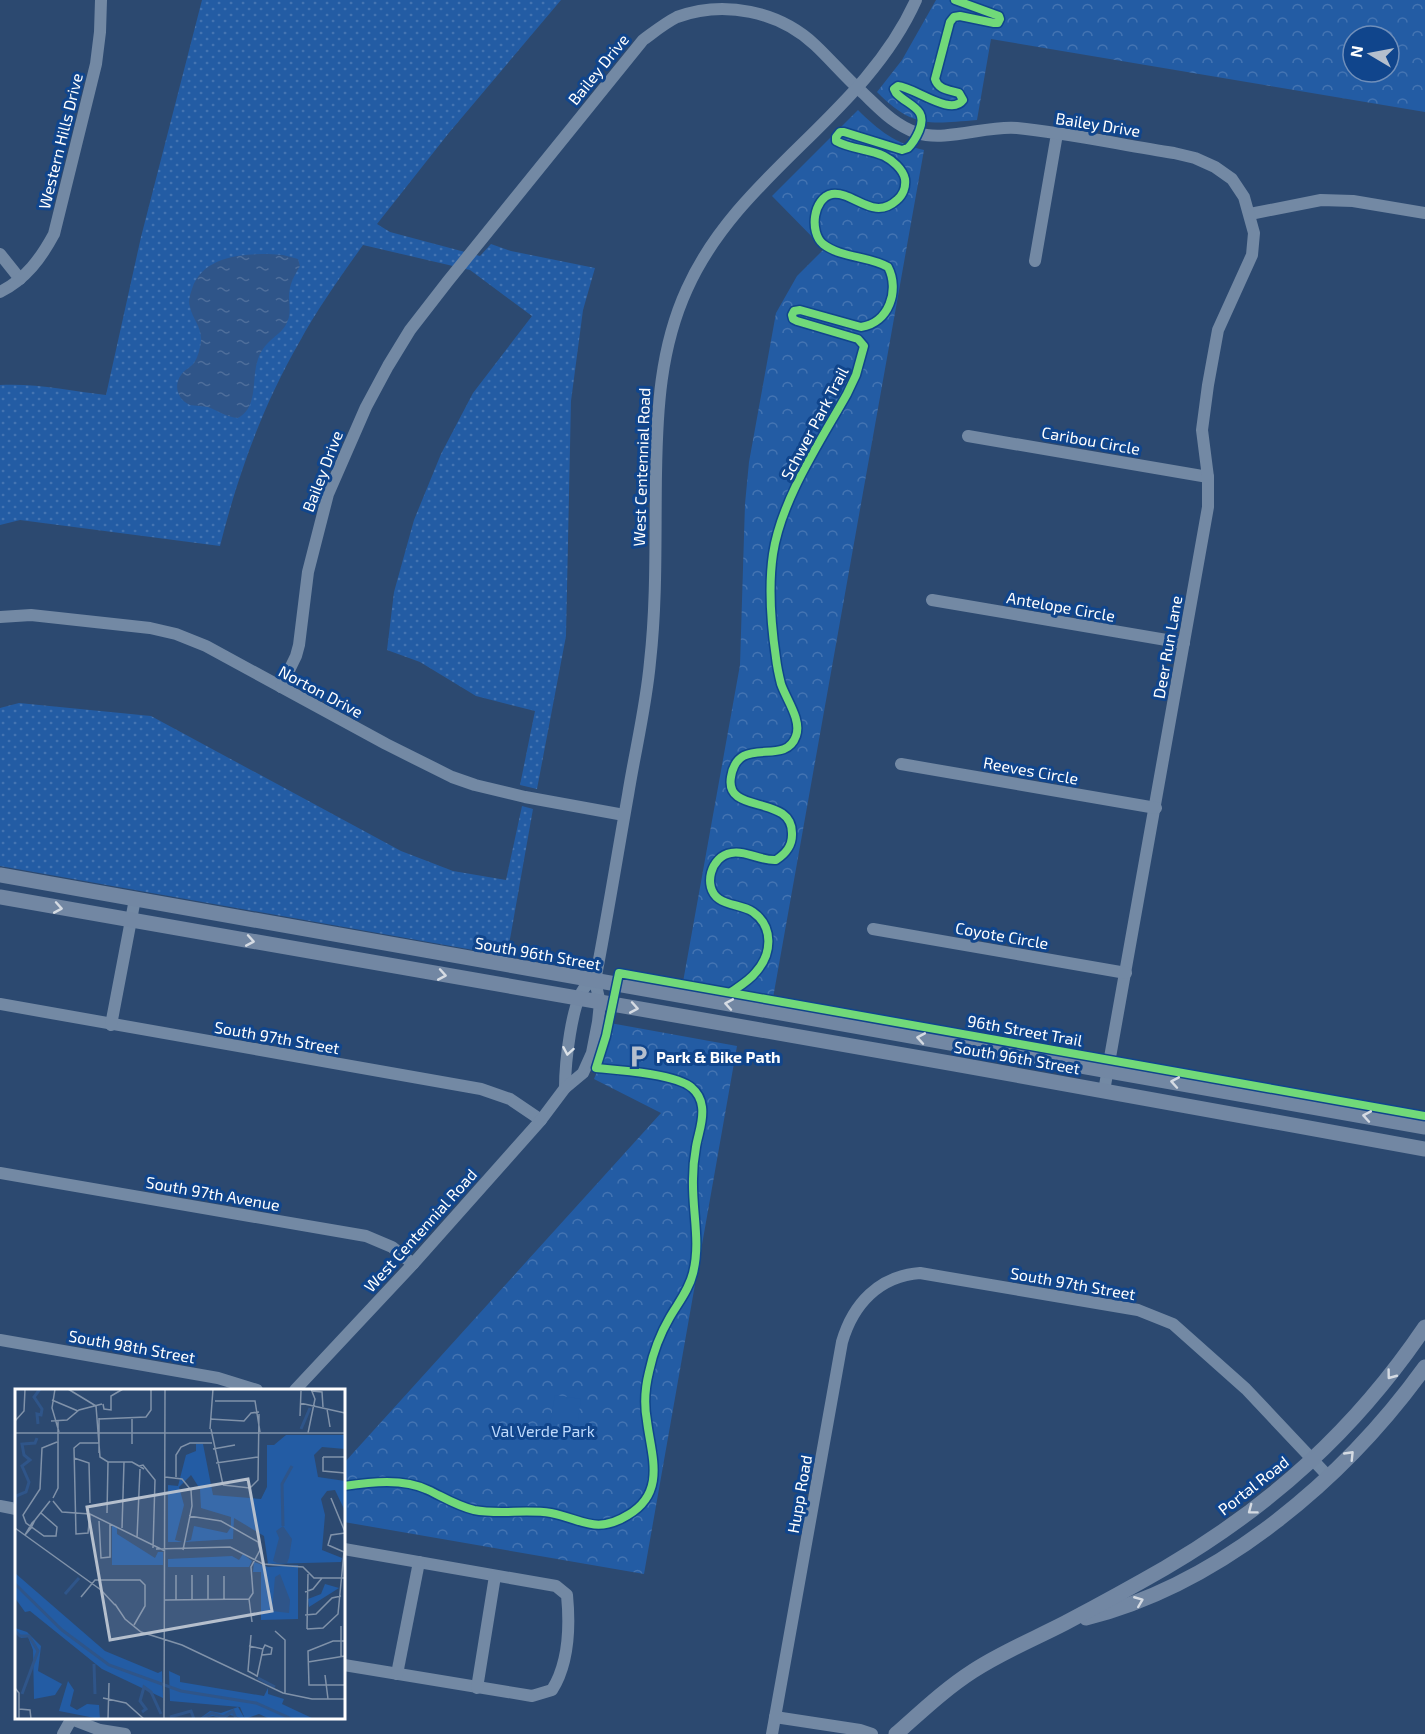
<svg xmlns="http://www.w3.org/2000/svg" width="1425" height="1734" font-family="'Exo 2',sans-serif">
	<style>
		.grass { fill: url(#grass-dots) }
		.forest { fill: url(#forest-crowns); fill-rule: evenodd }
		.pitch { fill: #235ca4 }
		.water { fill: url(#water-ripples) }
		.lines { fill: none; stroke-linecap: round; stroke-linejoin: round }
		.minor { stroke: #7389a4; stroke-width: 12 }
		.major { stroke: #7287a3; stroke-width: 15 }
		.cycleway-casing { stroke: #10458c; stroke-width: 11 }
		.cycleway { stroke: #71d979; stroke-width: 8 }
		.oneway { stroke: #d5dbe3 }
		.oneway2 { stroke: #dce2e8 }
		.labels { text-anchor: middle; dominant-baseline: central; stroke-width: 6; stroke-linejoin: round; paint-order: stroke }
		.street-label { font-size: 16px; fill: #fff; stroke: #10458c }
		.poi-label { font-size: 16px; font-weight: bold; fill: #fff; stroke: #10458c; text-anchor: start }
		.park-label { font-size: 16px; fill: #bedafd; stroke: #10458c }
		.inset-river { fill: none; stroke: #2f5589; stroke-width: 3 }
		.inset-road { fill: none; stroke: #8092a9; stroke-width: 1.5 }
		.view { fill: #b5bfcd; fill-opacity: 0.15; stroke: #b5bfcd; stroke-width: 3 }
		.inset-edge { fill: none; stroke: #fff; stroke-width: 3 }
	</style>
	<defs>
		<pattern id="grass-dots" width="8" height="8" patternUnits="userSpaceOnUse" patternTransform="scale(1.5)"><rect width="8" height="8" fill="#235ca4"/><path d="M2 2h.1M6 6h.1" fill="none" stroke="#4474b2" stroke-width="1.8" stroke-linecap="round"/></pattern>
		<pattern id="forest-crowns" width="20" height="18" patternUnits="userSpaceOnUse" patternTransform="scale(1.5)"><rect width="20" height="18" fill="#235ca4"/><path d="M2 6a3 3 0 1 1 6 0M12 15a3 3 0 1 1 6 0" fill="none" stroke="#4474b2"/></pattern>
		<pattern id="water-ripples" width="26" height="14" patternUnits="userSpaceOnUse" patternTransform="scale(1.5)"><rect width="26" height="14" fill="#2f5589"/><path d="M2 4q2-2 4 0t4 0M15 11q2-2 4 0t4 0" fill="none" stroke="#4e6e9b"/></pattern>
	</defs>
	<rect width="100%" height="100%" fill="#2c4970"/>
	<g class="grass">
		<path d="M202 0H561L448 134 377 224 390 232 480 256 491 244 511 251 595 268 583 310 571 401 566 636 537 789 520 785 535 711 476 696 420 662 387 650 394 592 414 520 441 454 473 393 532 316 470 270 363 245C341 276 318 308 300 341 263 405 238 474 220 546L20 520 0 525V385C36 383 71 391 106 395L141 237Z"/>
		<polygon points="19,703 151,716 401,851 453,871 506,880 522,806 533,809 507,956 0,866 0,708"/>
	</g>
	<g class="forest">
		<path d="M936 0H1425V112L991 39 977 120C928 124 913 128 877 92L902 60ZM1353 36H1389V72H1353Z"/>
		<path d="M858 110C878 130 896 144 924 150L773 998 683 982 740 665 745 504 749 462 776 313 797 276 824 249 772 196Z"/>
		<polygon points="610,1023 737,1046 644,1574 344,1522 344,1463 661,1113 594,1079 604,1053"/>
	</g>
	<polygon class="pitch" points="555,1395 581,1399 577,1427 550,1423"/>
	<path class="water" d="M269 254 283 255 298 259 300 266C294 276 289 285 289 297 289 304 291 312 288 320 282 337 266 337 258 359 251 378 259 407 238 418 227 417 218 411 208 407 202 406 196 406 190 405 178 400 173 386 181 375 184 370 190 368 194 363 198 357 200 349 201 341 202 327 193 320 190 307 188 301 190 295 192 289 202 257 240 254 269 254Z"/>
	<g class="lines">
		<g class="minor">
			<polyline points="1250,214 1321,200 1353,201 1425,213"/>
			<polyline points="0,254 20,279"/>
			<polyline points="1035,261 1057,134"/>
			<path d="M0 292C26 279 41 258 54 234L96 64 100 32 101 0"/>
			<polyline points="968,436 1208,477"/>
			<polyline points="932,600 1184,643"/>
			<polyline points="0,617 31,615 150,628 176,634 206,646 386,744 452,777 475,785 525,797 624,815"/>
			<path d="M281 687 296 656 299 645 308 572 328 494 366 407 388 366 410 330 448 281 643 40C654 32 665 23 677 17 724 0 779 11 815 45 831 60 846 78 863 93 880 109 894 125 917 133 946 142 988 125 1017 128 1069 133 1122 145 1174 153L1195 158 1215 167 1232 179 1244 197 1254 233 1252 255 1218 330 1208 385 1202 430 1208 477V507L1104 1091"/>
			<polyline points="901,764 1156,808"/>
			<polyline points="873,929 1126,973"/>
			<polyline points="0,1004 481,1089 510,1099 541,1120"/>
			<polyline points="111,1025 135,899"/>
			<path d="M565 1088C565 1067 571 999 587 985 589 983 592 982 595 981"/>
			<polyline points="0,1173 366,1236 392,1247 413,1264"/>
			<polyline points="0,1340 218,1378 257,1390"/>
			<path d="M295 1390 413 1264 541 1120 565 1088 583 1073 592 1053 598 1022 600 1003 595 981C607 919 617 857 628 795 635 751 646 707 650 662 657 600 655 536 656 474 657 410 660 348 687 289 739 173 864 116 916 0"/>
			<polyline points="0,1506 16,1509"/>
			<path d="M344 1549 556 1586 567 1595C570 1626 569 1663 552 1690L532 1696 344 1665"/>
			<polyline points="397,1674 419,1562"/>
			<polyline points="477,1688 495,1576"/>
			<polyline points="775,1717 860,1730 872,1734"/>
			<polyline points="71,1719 100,1730 125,1734"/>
			<polyline points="63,1734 72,1718"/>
			<path d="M772 1734 842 1342C853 1304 879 1276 920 1273L1138 1310 1173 1324 1246 1389 1328 1476"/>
		</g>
		<g class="major">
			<polyline points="0,875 1425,1127"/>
			<polyline points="0,897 955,1064 1425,1149"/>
			<path d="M1086 1618C1221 1584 1345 1478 1425 1367"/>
			<path d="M896 1734C921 1712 945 1689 973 1671 1002 1652 1034 1639 1065 1623 1099 1605 1132 1587 1165 1568 1271 1506 1356 1429 1425 1327"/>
		</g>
		<defs>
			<g id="cycleway">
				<path d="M731 992C740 986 750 980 756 972 772 954 774 927 753 912 743 905 729 906 719 899 702 887 711 856 731 853 746 850 760 861 776 860 785 854 792 847 792 835 794 793 724 816 731 777 738 733 785 768 796 736 802 720 786 699 781 684 779 676 777 667 776 658 771 624 768 588 773 554 781 500 820 442 847 394L856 375 864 346 858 339 797 321 793 319 792 315 794 311 800 310 861 327C889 323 900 290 888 267 869 256 841 258 823 244 809 232 813 198 832 194 854 191 873 222 897 200 903 195 906 187 905 179 903 169 892 160 884 156 869 149 850 149 836 141V137L840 132H844L902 150 908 148C913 143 916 138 919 131 929 108 908 106 896 93L894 89 898 86C914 87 951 117 963 100L959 93C950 90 938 90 935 79L950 22 954 17 960 16 994 23H998L1000 19 999 16 955 0"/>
				<path d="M344 1486C371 1482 403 1478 428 1490 443 1497 457 1506 474 1510 499 1515 525 1509 551 1513 582 1519 596 1535 628 1515 667 1492 651 1455 647 1421 644 1405 645 1388 649 1372 653 1353 660 1334 670 1317 678 1303 689 1290 693 1273 701 1242 692 1211 693 1179 693 1169 694 1158 696 1147 698 1134 704 1121 702 1107 701 1099 698 1093 692 1088 677 1074 618 1070 596 1068L606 1036 619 973 1425 1116"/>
			</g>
		</defs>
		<use href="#cycleway" class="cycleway-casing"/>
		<use href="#cycleway" class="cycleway"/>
	</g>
	<defs><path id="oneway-chevron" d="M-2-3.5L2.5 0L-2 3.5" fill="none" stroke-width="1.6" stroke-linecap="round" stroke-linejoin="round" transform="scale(1.5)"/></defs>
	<g class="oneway">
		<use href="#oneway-chevron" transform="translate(58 908) rotate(10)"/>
		<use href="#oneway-chevron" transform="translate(250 941) rotate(10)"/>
		<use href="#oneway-chevron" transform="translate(442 975) rotate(10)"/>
		<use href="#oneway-chevron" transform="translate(729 1004) rotate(-170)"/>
		<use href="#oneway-chevron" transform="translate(634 1008) rotate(10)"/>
		<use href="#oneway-chevron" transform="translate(921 1038) rotate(-170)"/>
		<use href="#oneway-chevron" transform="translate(1175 1082) rotate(-170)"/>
		<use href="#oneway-chevron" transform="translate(1367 1116) rotate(-170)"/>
		<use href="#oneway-chevron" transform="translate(1391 1375) rotate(127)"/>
		<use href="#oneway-chevron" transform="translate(1350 1455) rotate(-46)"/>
		<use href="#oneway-chevron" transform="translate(1252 1510) rotate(143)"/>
		<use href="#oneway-chevron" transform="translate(1139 1601) rotate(-22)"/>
	</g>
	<use class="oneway2" href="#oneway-chevron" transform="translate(568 1051) rotate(100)"/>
	<defs>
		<symbol id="parking-bare" viewBox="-9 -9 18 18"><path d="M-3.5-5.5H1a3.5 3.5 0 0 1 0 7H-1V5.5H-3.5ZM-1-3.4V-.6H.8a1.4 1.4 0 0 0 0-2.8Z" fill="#b5bfcd" stroke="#10458c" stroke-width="2.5" paint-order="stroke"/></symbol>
	</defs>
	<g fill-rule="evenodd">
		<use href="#parking-bare" x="622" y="1040" width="33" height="33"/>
	</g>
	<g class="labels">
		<g class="street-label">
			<text transform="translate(598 69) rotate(-51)">Bailey Drive</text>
			<text transform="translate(1098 124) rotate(9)">Bailey Drive</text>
			<text transform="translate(60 141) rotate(-76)">Western Hills Drive</text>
			<text transform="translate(814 423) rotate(-62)">Schwer Park Trail</text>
			<text transform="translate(1091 440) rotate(10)">Caribou Circle</text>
			<text transform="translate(641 467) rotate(-88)">West Centennial Road</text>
			<text transform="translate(322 471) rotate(-69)">Bailey Drive</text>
			<text transform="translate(1061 606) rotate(10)">Antelope Circle</text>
			<text transform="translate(1167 647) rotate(-80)">Deer Run Lane</text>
			<text transform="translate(321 691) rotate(28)">Norton Drive</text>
			<text transform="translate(1031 770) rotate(10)">Reeves Circle</text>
			<text transform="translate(1002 935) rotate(10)">Coyote Circle</text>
			<text transform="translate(538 953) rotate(10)">South 96th Street</text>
			<text transform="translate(1025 1030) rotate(10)">96th Street Trail</text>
			<text transform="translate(277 1037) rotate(10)">South 97th Street</text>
			<text transform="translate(1017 1057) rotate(10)">South 96th Street</text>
			<text transform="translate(213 1193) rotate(10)">South 97th Avenue</text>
			<text transform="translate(420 1230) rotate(-48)">West Centennial Road</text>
			<text transform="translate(1073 1283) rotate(10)">South 97th Street</text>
			<text transform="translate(132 1346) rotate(10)">South 98th Street</text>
			<text transform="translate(1253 1485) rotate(-38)">Portal Road</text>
			<text transform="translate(799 1494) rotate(-80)">Hupp Road</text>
		</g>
		<g class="poi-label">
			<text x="656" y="1056">Park &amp; Bike Path</text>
		</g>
		<g class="park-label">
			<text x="543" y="1430">Val Verde Park</text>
		</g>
	</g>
	<g transform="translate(15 1389)">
		<rect width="330" height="330" fill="#2c4970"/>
		<path d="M271 46H330V60L307 58 299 66 303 88 330 92V122L320 101 312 102 306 110 310 126 307 161 327 169 326 173 253 175 249 147 219 129 218 150 169 153 176 151 179 137 212 144 216 138V128L186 119 185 100 176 86 164 98 169 116 160 151 167 153H153V96L163 97 171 66 181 62V55H188L198 106 246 110 252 98V56H259ZM0 184 90 262 143 284 147 282 148 309 87 280 15 222 10 223 0 209ZM154 282 165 287V293L249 307 253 299V305L269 310 267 315 299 330H255L244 325 230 330 225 318 155 312Z" fill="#235ca4"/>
		<path d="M97 136 102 138V145L140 169 143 163H148V176H97ZM228 165 237 172 234 178H153V170L217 167 224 171ZM239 173 253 178 283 176V230L246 231V183H238ZM310 195 324 199 294 218 293 210 306 205ZM0 239 12 243 26 257 23 282 47 295 40 306 19 310 18 261 13 248 6 249ZM53 292 59 301 55 317 62 321 72 315 84 316 85 330 44 322ZM223 318 230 330 215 326 209 330 198 327 184 330 195 322 206 324Z" fill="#235ca4"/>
		<path d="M268 137 277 150 274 169 272 174H262L258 172 264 149 261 142ZM265 185 275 211 274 224 257 222 260 188Z" fill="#2f5589"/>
		<path class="inset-river" d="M23 35 22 25 26 26 27 20 19 8 25 0M286 40 295 19M0 115 1 107 11 103 14 93 7 77 15 71 9 66 7 55 20 54 22 49M268 137 267 95 277 77M0 195 47 241 94 276 166 302 241 314 277 330M50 205 64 189M0 242 5 247H14L23 262 7 305M79 275 80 305M243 289 260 298M127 323 131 320 125 312 129 298 136 303 146 325M155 328 176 322 179 330M187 330 197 324 208 328 218 322 221 330"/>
		<path class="inset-road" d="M40 0 37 19 44 43M53 0 81 17M297 2 307 3 308 18M37 11 63 22M200 12H240L245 43M285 14 330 24M88 15 89 20 96 21V7L108 0M81 17 85 68 93 73H117L124 77M312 20 315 38M285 27 286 2M84 29V64M84 30 131 28 136 21V0M195 30 229 32 236 24 244 23M0 32 9 22 10 0M36 32 52 31 64 21 87 15M195 40 198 0M196 40 208 96M0 44H330M293 44 300 10 296 0M117 55V30M198 60 220 56M308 68V82L330 84M308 68H330M59 69 74 74 75 114M201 74 243 68M129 80 124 77 128 76 140 91 138 159M150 88 167 90 176 101 177 117 168 161M161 88V66L166 58 175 54H197M208 96 235 99 243 91 244 25M38 109 43 99V32M316 109 330 143M38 112 47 123 75 125 150 162M26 124 42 138 41 147H29L11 134 8 126 25 100 27 59 42 53M92 124 93 73M75 125 73 144 61 145 59 59 65 54H84M174 127 206 132 243 153 245 161 236 178 238 204 234 210M20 131 16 139 10 146 17 134ZM20 131 35 112M84 132 86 169 95 168V135M0 139 86 201 100 216M107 139 109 73M122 149 125 80M141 160 215 158 248 175 288 178 299 189H330M329 163 313 156 316 146 330 144M161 186V211M177 186V211M193 186V211M209 187V210M290 203 298 200 307 189M66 208 80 191H125L130 196V217L119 236M234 210 237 233M150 211 234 210M100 215 110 230 126 243 167 256 268 304 297 310H330M290 226 301 225 317 209 326 207M292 240 308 239 323 225 329 163M292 240 293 185M260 242 270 251V304M236 246 233 282 242 287M330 252H318L293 262 294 296H330M234 257 248 260 242 288M247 266 256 265 257 259 250 256 248 260M326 267V237M293 273 330 267M310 286 313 310M0 299 4 304V330M88 309 111 314 129 330M4 320 15 321 16 330M93 330 94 294M149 330 150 0"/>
		<path class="view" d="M233 90 257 222 95 251 72 118Z"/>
		<rect width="330" height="330" class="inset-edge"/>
	</g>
	<g transform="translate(1371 54) rotate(280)"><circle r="28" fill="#10458c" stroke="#708fba" stroke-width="1.5"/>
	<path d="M0-4.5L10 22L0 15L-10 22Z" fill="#b5bfcd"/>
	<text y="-9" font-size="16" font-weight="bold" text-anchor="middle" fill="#ffffff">N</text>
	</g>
</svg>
